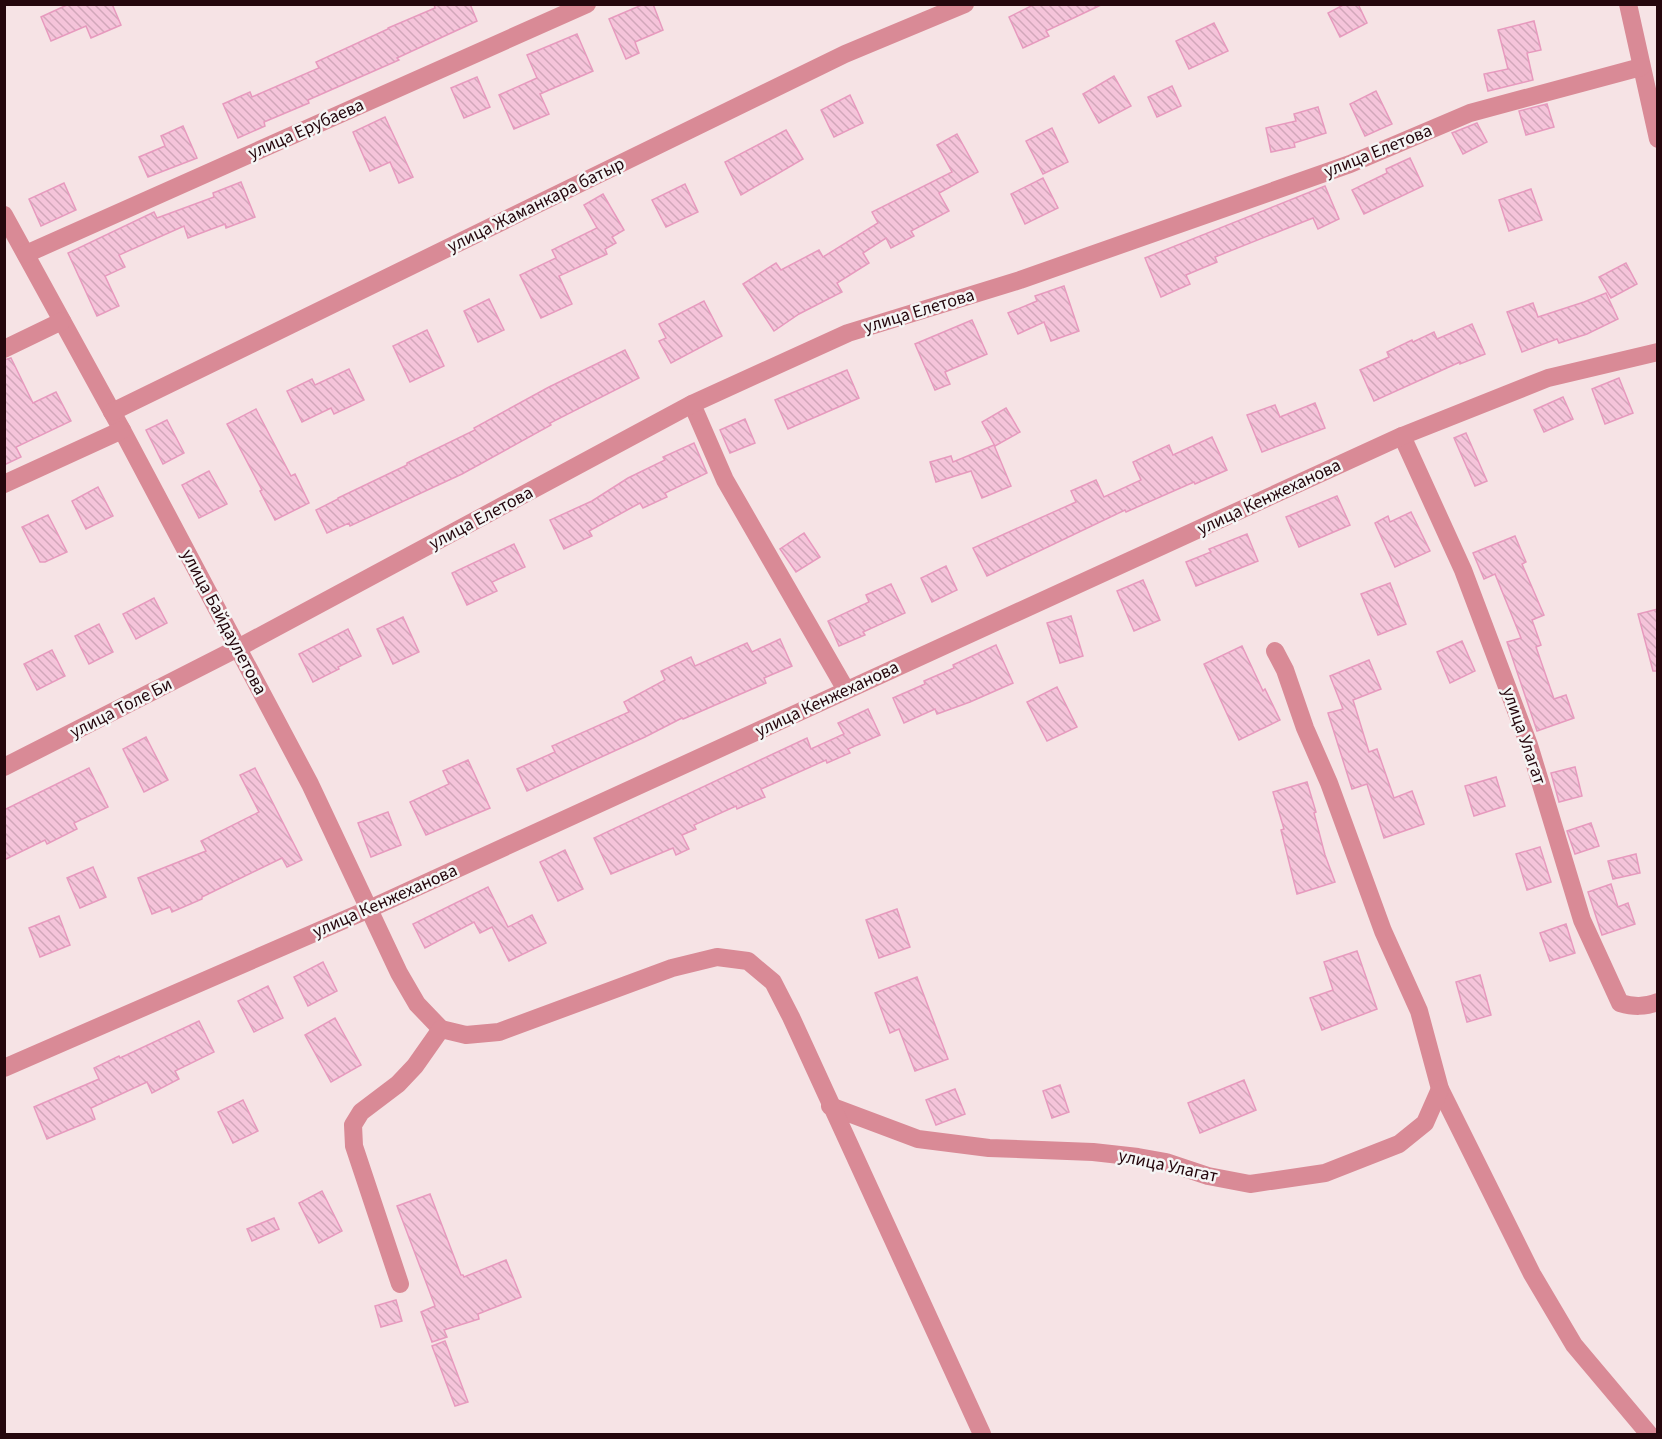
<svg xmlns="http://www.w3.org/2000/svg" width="1662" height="1439" font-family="'Source Sans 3',sans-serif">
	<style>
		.building { fill: url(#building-back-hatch); stroke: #e79abe; stroke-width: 1.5 }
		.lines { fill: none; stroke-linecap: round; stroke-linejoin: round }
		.street { stroke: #d98a96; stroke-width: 18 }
		.labels { text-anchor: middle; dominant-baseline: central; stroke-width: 5; stroke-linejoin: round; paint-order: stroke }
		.street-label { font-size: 18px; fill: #25070d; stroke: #f5f5f5 }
	</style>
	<defs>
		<pattern id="building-back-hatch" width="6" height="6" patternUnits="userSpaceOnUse" patternTransform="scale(1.5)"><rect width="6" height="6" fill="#f5c4da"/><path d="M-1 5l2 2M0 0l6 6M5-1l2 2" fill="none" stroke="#d2a7ba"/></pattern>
	</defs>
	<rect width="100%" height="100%" fill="#f6e3e5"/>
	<g class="building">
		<polygon points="69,4 112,4 121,25 91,38 86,26 51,41 41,17"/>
		<polygon points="434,4 470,4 477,21 397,58 399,60 308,100 309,103 264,122 265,126 238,138 223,104 250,92 252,97 319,68 316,62 388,29 388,28 435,8"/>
		<polygon points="644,4 653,4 663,30 635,42 639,53 626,59 609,19"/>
		<polygon points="1035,4 1103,4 1046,31 1049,36 1023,48 1009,17"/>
		<polygon points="1345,4 1358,4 1367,23 1340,37 1328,13"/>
		<polygon points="1534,21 1541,50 1527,53 1533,80 1488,91 1484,74 1508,69 1498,30"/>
		<polygon points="1214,23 1228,51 1189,69 1176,41"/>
		<polygon points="577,34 593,71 540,94 549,114 514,129 499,95 537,78 527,55"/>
		<polygon points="1114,76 1131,106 1099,123 1083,94"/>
		<polygon points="477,77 490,107 464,118 451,88"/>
		<polygon points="1172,86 1181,106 1157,117 1148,97"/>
		<polygon points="1376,91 1392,124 1365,136 1350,104"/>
		<polygon points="850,95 863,123 834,137 821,110"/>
		<polygon points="1547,104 1554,127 1526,135 1519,111"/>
		<polygon points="1318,107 1326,133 1294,143 1295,147 1271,152 1266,128 1296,121 1294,114"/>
		<polygon points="385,117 413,177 399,183 390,162 370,171 353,132"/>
		<polygon points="1477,123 1487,142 1463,154 1452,133"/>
		<polygon points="183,126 197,158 148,177 139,157 165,146 161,136"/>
		<polygon points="1052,128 1068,162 1043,174 1026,141"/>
		<polygon points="786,130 803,159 741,195 725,162"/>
		<polygon points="957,134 978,172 939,193 949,211 911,231 914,236 891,248 886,238 863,253 869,263 837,283 842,292 799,314 774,331 743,284 776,263 781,270 819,250 823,257 878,223 872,212 952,172 937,145"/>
		<polygon points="1410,158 1423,186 1364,214 1352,190 1387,173 1386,169"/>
		<polygon points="1043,178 1058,208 1025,224 1011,194"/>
		<polygon points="241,182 255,217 226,228 225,224 188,238 184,226 119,255 125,267 105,276 119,306 97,316 68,253 154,212 157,218 214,197 213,193"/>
		<polygon points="64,183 76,210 41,226 29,199"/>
		<polygon points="685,184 698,212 666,227 652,200"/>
		<polygon points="1325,186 1339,219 1318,229 1313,218 1215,257 1217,262 1186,275 1190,284 1161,297 1145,258"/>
		<polygon points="1531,189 1542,220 1509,231 1499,200"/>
		<polygon points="603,194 624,230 612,237 616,243 605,249 607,254 559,276 572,304 541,318 520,275 556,258 552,250 597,228 584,205"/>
		<polygon points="1626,263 1637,284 1611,298 1599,277"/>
		<polygon points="1064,286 1079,331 1051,341 1044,322 1018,334 1008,313 1037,301 1035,296"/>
		<polygon points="1606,293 1618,319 1587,334 1559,343 1557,339 1522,352 1507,312 1533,303 1538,317 1584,302"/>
		<polygon points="489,299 504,330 478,342 464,311"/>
		<polygon points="704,301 722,336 671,363 659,341 666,338 659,324"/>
		<polygon points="972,320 987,354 945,372 950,384 935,390 915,344"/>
		<polygon points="1472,324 1485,354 1460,364 1460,362 1374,401 1360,370 1389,357 1387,352 1412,340 1413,342 1434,332 1437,339"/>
		<polygon points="427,330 444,366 410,382 393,346"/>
		<polygon points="625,350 639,378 550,423 551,425 462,474 350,526 349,523 327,533 316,510 338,499 338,498 407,465 407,463 475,430 474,428 549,387"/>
		<polygon points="11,358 33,403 56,392 71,421 16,447 21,457 4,465 4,360"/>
		<polygon points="349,369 364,400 334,414 331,408 302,422 287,391 312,379 315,385"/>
		<polygon points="847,370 859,398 788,429 775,400"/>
		<polygon points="1619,378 1633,413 1605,424 1592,389"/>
		<polygon points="1563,397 1573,419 1544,432 1534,410"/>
		<polygon points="1315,403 1325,428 1262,452 1247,415 1275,405 1280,417"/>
		<polygon points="1006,408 1020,432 995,446 982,422"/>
		<polygon points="256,409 291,476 295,474 309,503 275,520 260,491 262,490 227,424"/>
		<polygon points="745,419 755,443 730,453 720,430"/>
		<polygon points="167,420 184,453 163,464 146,430"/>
		<polygon points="1466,433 1487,481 1475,486 1454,438"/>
		<polygon points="1212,437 1227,470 1195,484 1194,482 1126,512 1125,510 987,576 973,548 1076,502 1071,491 1096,480 1104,497 1141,480 1133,462 1169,445 1173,455"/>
		<polygon points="694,443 707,473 665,493 667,497 643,508 640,503 589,531 592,536 564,549 550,520 592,501 628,478 665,460 663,457"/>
		<polygon points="994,445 1011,486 982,498 971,471 936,482 930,462 951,456 953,462"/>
		<polygon points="209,471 227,504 199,518 182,485"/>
		<polygon points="98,487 113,516 86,529 72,501"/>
		<polygon points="1337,496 1350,525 1299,547 1286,517"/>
		<polygon points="1411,512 1430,551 1395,567 1375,523 1388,516 1390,522"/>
		<polygon points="48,515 67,552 45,562 40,562 22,527"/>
		<polygon points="804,533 820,557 796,572 780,549"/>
		<polygon points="1247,534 1258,561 1196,586 1186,562 1211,552 1209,549"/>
		<polygon points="1515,536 1526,562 1522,564 1544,615 1532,620 1541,645 1536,647 1554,699 1566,695 1574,718 1537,731 1507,642 1521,638 1495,574 1484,579 1473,553"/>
		<polygon points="514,544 525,567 492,582 497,591 467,605 452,573"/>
		<polygon points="946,566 957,590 932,602 921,578"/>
		<polygon points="1143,580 1160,620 1134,631 1117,591"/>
		<polygon points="1390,583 1406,624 1378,635 1361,594"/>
		<polygon points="891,584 905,613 863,632 865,635 839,646 828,621 869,602 866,595"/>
		<polygon points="154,598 167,623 136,639 123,614"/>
		<polygon points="1658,609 1658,671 1653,671 1638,614"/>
		<polygon points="1071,616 1083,656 1060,663 1047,623"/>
		<polygon points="403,617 419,652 393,664 377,629"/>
		<polygon points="99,624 113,652 89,664 75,636"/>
		<polygon points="348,629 361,656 338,667 339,669 313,682 299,654"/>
		<polygon points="780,639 792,666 764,678 766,683 683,719 682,718 645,737 527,791 517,769 555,752 552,746 629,712 624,702 665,680 661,671 691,657 695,666 747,643 752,652"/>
		<polygon points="1462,641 1475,671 1450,683 1437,652"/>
		<polygon points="996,645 1013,683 970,702 937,714 935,709 904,723 893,698 925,684 924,681 954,668 953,665"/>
		<polygon points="1242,646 1263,691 1265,689 1280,720 1239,740 1204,664"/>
		<polygon points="52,650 65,676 37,690 24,664"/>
		<polygon points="1369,660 1381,689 1353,700 1369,752 1377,749 1394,798 1412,791 1424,824 1384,838 1367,784 1352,789 1328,713 1343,709 1330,676"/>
		<polygon points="1057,687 1077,727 1047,741 1027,702"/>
		<polygon points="868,709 880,735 848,749 850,753 827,763 826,760 761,789 765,797 737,809 736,806 694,825 696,829 682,835 689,849 676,855 673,848 611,874 594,838 807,738 811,749 844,734 838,723"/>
		<polygon points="146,737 168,780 144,792 123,749"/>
		<polygon points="468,760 490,808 426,835 410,802 449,784 443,771"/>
		<polygon points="1575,767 1582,796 1559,802 1551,773"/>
		<polygon points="89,768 108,807 74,823 77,829 47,844 45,840 4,860 4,810"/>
		<polygon points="255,768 302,860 287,867 282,858 202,897 202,899 172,912 170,907 152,914 138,878 206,851 201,841 259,812 240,775"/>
		<polygon points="1496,777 1505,806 1474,816 1465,786"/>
		<polygon points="1307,782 1316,812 1314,813 1325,855 1335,882 1297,894 1281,830 1284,829 1273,792"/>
		<polygon points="388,812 401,845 371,857 358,823"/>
		<polygon points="1591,823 1599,846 1575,854 1567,831"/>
		<polygon points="1540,847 1551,882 1527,890 1516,854"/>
		<polygon points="565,850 583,889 558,901 540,862"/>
		<polygon points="1636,854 1640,873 1613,879 1608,861"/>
		<polygon points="93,867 106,897 80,908 67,878"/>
		<polygon points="1611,884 1618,907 1628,903 1635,924 1602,935 1588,892"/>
		<polygon points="488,887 508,927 532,915 546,943 509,961 492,927 480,933 474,922 425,948 413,924"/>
		<polygon points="897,909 910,947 879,958 866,920"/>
		<polygon points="59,916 70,945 40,957 29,928"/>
		<polygon points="1566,924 1575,953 1550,961 1540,933"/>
		<polygon points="1357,951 1377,1009 1322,1030 1310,998 1333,990 1324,962"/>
		<polygon points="323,962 337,991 308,1006 294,977"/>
		<polygon points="1480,975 1491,1015 1467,1022 1456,982"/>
		<polygon points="917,977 948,1059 915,1071 899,1029 890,1033 875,993"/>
		<polygon points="268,986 283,1018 254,1032 238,1001"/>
		<polygon points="335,1018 361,1065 331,1082 305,1035"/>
		<polygon points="199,1021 214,1052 175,1071 179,1079 152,1093 147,1082 91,1108 95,1119 47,1139 34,1107 99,1079 94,1068 119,1056 120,1058"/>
		<polygon points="1244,1080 1256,1110 1200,1133 1188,1103"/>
		<polygon points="1060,1085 1069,1112 1052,1118 1043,1091"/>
		<polygon points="955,1089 965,1114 936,1125 926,1100"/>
		<polygon points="243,1100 258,1131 233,1143 218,1112"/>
		<polygon points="322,1191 342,1231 319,1243 299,1203"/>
		<polygon points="430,1194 461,1275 463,1275 464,1277 506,1260 521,1297 478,1314 479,1319 444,1330 447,1337 432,1342 421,1312 435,1306 397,1206"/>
		<polygon points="274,1218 279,1229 252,1241 247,1229"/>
		<polygon points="396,1300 402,1321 381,1327 375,1306"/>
		<polygon points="445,1341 468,1402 455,1406 432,1346"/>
	</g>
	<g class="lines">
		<g class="street">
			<polyline points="1628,4 1658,139"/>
			<polyline points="4,215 122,430 310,784 399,973 417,1004 441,1029"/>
			<polyline points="26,254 587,4"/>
			<polyline points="4,349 62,321"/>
			<polyline points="692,404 725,480 846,690"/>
			<polyline points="112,412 845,54 965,4"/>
			<path d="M1402 436 1463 570 1529 745 1582 920 1620 1003C1634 1007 1644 1007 1658 1002"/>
			<polyline points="4,484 122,430"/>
			<polyline points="1275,651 1285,670 1305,728 1329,783 1383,931 1419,1011 1440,1089 1532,1274 1574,1345 1649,1434"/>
			<polyline points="4,767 238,648 692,404 848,333 1020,280 1350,164 1470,113 1641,67"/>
			<polyline points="4,1068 367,910 1402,436 1548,378 1658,352"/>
			<polyline points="830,1106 918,1139 989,1148 1093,1152 1138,1157 1166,1162 1208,1176 1250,1184 1325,1173 1399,1144 1425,1123 1440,1089"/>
			<polyline points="400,1284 354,1146 353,1125 361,1112 398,1084 415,1066 441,1029 466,1035 499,1032 672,968 717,957 748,961 773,982 791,1017 982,1434"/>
		</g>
	</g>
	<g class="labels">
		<g class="street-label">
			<text transform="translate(306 129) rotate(-24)">улица Ерубаева</text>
			<text transform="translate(1378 151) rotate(-22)">улица Елетова</text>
			<text transform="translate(536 205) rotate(-26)">улица Жаманкара батыр</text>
			<text transform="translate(919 311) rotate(-17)">улица Елетова</text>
			<text transform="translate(1269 497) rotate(-25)">улица Кенжеханова</text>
			<text transform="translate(481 518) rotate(-28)">улица Елетова</text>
			<text transform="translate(224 622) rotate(62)">улица Байдаулетова</text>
			<text transform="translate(827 699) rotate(-25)">улица Кенжеханова</text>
			<text transform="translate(121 708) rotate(-27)">улица Толе Би</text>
			<text transform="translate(1524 736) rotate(71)">улица Улагат</text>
			<text transform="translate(385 901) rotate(-24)">улица Кенжеханова</text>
			<text transform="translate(1168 1166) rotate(12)">улица Улагат</text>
		</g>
	</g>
	<rect width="1662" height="1439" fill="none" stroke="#25070d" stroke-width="12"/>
</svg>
